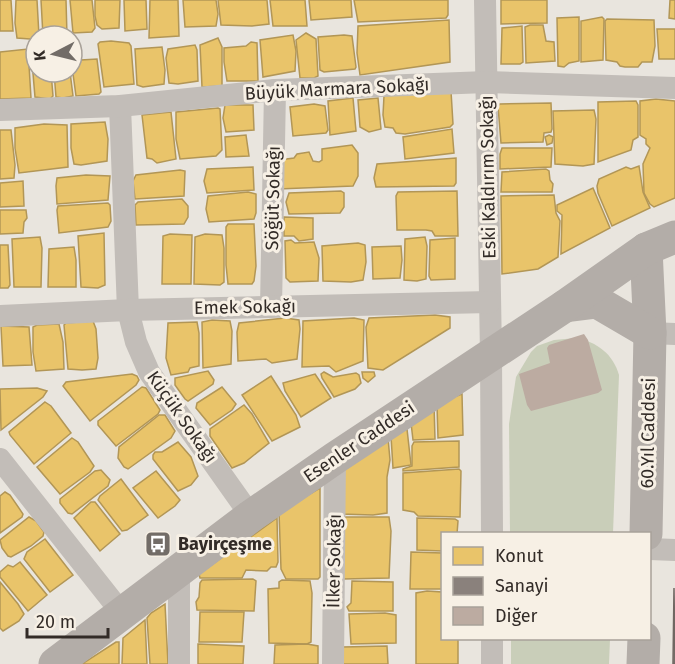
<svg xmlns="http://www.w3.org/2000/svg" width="675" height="664" font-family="'Fira Sans',sans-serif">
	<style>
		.green { fill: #c9ceb9 }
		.homes { fill: #e9c46a; stroke: #b29656; stroke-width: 1.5 }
		.industry { fill: #8a817c; stroke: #706762; stroke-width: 1.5 }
		.building { fill: #bcaba1 }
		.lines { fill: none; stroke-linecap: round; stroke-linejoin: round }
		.street { stroke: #c2bdb8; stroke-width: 22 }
		.secondary { stroke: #b3ada8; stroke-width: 33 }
		.labels { text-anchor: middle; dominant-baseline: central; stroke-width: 6; stroke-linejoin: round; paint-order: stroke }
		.street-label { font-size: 18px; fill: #322b27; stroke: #f7f0e5 }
		.poi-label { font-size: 18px; font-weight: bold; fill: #322b27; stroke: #f7f0e5; text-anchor: start }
	</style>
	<rect width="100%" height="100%" fill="#e9e5de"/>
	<g class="green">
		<path d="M576 338C597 342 613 354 619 375L613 533 510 534 509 424 516 377 531 352 537 346 554 340Z"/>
		<polygon points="511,639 610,639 609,664 511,664"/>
	</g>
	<g class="homes">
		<polygon points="0,0 11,0 13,31 0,31"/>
		<polygon points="16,0 37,0 39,36 30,39 17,38 15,23"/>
		<polygon points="41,0 66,0 67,36 43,36"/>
		<polygon points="70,0 92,0 95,28 92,32 73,33"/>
		<polygon points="95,0 120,0 119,28 102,29 97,25 95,16"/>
		<polygon points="124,0 146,0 147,29 125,31"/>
		<polygon points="150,0 178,0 179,36 149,38"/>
		<polygon points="183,0 216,0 218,14 216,26 185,27"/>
		<polygon points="218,0 267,0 269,24 252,26 221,25"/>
		<polygon points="270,0 305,0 307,26 273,26"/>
		<polygon points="309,0 351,0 352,17 311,20"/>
		<polygon points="354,0 448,0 448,15 446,18 358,22"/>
		<polygon points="501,0 547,0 547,23 501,24"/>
		<polygon points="670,0 675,0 675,19 669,18"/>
		<polygon points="579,17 579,61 569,63 564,67 558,66 557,18"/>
		<polygon points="602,17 604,19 603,60 581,62 581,21"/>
		<polygon points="607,19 654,20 655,46 652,62 642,62 638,67 625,67 620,66 617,62 606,60 605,21"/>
		<polygon points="449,20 450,62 360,75 357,53 358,26"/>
		<polygon points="530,25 543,25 546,41 554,42 555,61 526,63 525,27"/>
		<polygon points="522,26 523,62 520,64 501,64 502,28"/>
		<polygon points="657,29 675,29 675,59 659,59"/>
		<polygon points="306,33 316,39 318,76 314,78 300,78 296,40"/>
		<polygon points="293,35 296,51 295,71 263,77 260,40"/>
		<polygon points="344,35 352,36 356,67 355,69 324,72 320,70 318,37"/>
		<polygon points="218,38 222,47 222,86 202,87 200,45"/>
		<polygon points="111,41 129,43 131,46 134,84 104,87 98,44 100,42"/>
		<polygon points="251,42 257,43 258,81 227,81 224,62 224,48 246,46"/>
		<polygon points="195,45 197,50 198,81 178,84 169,83 166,58 168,49"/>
		<polygon points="35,47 36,72 51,72 53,96 50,99 35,97 31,50"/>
		<polygon points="162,47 165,70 164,84 143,87 137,85 135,49"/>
		<polygon points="28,49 31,98 0,99 0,52"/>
		<polygon points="97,59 101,92 99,94 76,96 72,66 81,60"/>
		<polygon points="54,72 70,72 73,96 63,98 56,97"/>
		<polygon points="451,91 453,124 450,127 405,134 396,133 393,128 385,127 383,115 384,96"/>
		<polygon points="353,98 356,131 330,135 328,101"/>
		<polygon points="378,98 381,129 369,132 360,127 358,100"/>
		<polygon points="656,99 675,101 675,198 654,207 650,204 644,193 643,164 650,148 646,144 646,139 640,135 640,101"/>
		<polygon points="636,101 638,105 638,137 633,140 631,150 598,162 598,102"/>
		<polygon points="551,103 552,129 551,132 544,133 543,142 501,143 498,106 500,104"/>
		<polygon points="314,104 325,106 328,130 326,133 293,136 290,107"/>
		<polygon points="225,105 253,105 254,130 226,132 223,118"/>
		<polygon points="218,108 220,109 222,150 216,156 180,159 176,139 176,112"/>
		<polygon points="594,110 596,119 594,164 583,166 555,164 553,111"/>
		<polygon points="171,112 176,159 157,163 152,159 147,158 142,115"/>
		<polygon points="105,122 108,139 107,161 81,165 74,164 71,148 71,124"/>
		<polygon points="44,124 67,125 68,167 19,173 15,148 15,128"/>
		<polygon points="452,129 454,153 405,159 403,137"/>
		<polygon points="0,130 11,130 15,165 14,178 0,179"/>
		<polygon points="246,135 249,156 226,157 225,137"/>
		<polygon points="549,135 553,137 552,143 547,145 545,137"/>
		<polygon points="352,145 358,153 358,176 353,186 278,189 279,160 294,158 297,154 309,152 313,161 319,162 322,160 322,149"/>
		<polygon points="502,148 552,148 551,167 500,169 500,154"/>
		<polygon points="456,158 456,183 454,186 376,187 374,178 377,164"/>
		<polygon points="639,166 643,192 650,208 612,226 598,193 597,186 599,179 626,167 631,169"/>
		<polygon points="253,167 254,190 207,193 204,181 207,169"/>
		<polygon points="546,169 549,171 550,180 553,184 552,192 501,192 502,172"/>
		<polygon points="180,170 185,171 184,196 135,199 133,181 136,175"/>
		<polygon points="86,175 110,176 108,200 57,204 56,186 57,178"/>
		<polygon points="23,181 24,206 0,207 0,183"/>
		<polygon points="593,188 610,228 561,254 562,215 557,211 557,205"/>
		<polygon points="341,191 344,193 344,207 340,213 289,214 286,202 289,193"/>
		<polygon points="457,191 458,236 435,236 432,231 426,230 397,230 396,196 398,192"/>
		<polygon points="248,192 256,194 256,213 254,219 209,222 206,209 208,196"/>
		<polygon points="554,195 556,213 560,221 558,257 538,269 502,274 501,196"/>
		<polygon points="182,199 188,206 188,217 184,224 136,225 135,205 138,202"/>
		<polygon points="108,203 110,205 111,221 108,227 59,233 57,210 58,206"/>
		<polygon points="0,210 26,210 27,218 24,222 23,233 0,234"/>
		<polygon points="284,217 313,218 313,239 299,241 294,236 284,236"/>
		<polygon points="228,224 254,224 256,266 254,281 252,284 228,284 226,265 226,227"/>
		<polygon points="104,233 105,285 98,288 81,287 78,236"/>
		<polygon points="170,234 192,235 191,284 162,284 163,236"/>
		<polygon points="205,234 222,235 224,248 224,282 220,285 194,284 195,237"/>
		<polygon points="40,237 42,248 41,287 14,287 12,239"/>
		<polygon points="425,237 427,246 426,279 417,281 404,280 405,239"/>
		<polygon points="455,238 455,279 431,280 429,276 430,240"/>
		<polygon points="291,240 295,243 314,242 319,258 318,281 290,282 286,278 285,241"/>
		<polygon points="358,243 365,245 366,262 363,280 351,282 323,281 322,246"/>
		<polygon points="0,245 8,245 10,285 8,288 0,288"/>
		<polygon points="401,246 402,260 400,278 373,279 372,247"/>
		<polygon points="74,247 76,260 76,287 48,287 49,249"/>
		<polygon points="435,315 450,317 450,328 383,370 368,368 366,327 369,318"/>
		<polygon points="285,318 299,320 300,329 297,359 272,363 266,359 238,361 237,332 239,323"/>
		<polygon points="354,318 364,320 363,361 336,372 329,366 302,367 303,321"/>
		<polygon points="212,320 230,321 232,331 231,364 203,368 202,322"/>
		<polygon points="93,321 96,329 98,358 96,369 82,370 68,369 64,325 66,323"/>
		<polygon points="197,322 199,333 199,366 190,368 188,372 171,375 166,358 168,323"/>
		<polygon points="59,324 63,342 64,369 36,371 33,352 33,327 37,325"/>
		<polygon points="1,326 29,327 32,365 3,366"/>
		<polygon points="208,371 214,380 213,384 188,401 185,399 175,385 175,378"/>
		<polygon points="324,372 333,377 356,373 359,375 361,383 355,389 334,397 322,378 321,374"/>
		<polygon points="362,372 374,372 375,376 368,382 363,378"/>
		<polygon points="132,374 137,376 139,380 136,385 90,421 63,386 66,382"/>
		<polygon points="315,374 331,398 301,417 285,391 283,383"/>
		<polygon points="271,376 296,415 300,427 272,441 242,395"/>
		<polygon points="142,387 146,388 160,410 158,414 116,446 98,425 98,421"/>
		<polygon points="222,387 236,404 232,410 210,425 196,408 197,403"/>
		<polygon points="37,388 47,391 43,397 1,430 0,389"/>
		<polygon points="462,394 463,435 438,438 437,405 440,402"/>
		<polygon points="45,402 51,406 71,433 34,464 10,435 9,432"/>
		<polygon points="244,405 252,414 269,443 244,463 232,468 210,436 210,429"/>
		<polygon points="434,405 435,439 413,440 410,414"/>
		<polygon points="159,415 165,415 175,431 171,438 128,469 124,467 118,458 119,447"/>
		<polygon points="407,429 411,465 393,468 391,436"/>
		<polygon points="72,438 78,442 94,466 90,472 60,494 37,467"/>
		<polygon points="388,438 390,460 387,477 387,513 373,515 340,514 339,465"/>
		<polygon points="459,441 459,467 403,471 403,469 412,466 412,446 414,442"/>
		<polygon points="178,442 191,457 198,476 191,485 178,491 153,459 153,455 155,452 162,452"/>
		<polygon points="459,469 461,471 460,517 418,516 414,512 403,510 403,473"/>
		<polygon points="101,470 110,480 108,486 72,514 68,513 60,503 60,499 95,471"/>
		<polygon points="156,471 180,500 175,506 158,518 133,488"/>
		<polygon points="121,479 148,515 127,530 122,531 98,500 100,496"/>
		<polygon points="320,488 320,577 318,579 286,579 281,569 279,512"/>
		<polygon points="5,492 10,495 23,514 22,517 0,533 0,496"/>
		<polygon points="91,502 95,502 120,534 100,551 74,518"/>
		<polygon points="29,517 36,521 44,532 43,536 31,546 11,557 8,556 2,548 0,540"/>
		<polygon points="343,517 389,517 391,531 389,578 343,579"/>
		<polygon points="277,518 278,562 276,567 271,567 267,571 246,570 242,578 200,578 199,574"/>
		<polygon points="417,518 455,519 458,521 457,534 442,534 442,551 417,550"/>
		<polygon points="45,539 73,575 50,592 24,559 27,552"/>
		<polygon points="411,552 442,553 442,589 410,589"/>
		<polygon points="20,562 47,595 28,611 0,577 0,572 8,565 13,567"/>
		<polygon points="253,579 256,581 254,611 197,610 196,602 199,597 200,583 202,580"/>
		<polygon points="282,580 310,581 312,593 311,642 307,644 269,643 268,589 279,588 279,582"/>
		<polygon points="352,581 393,582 393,611 349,611 347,607 351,603"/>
		<polygon points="0,582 18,604 24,614 19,621 3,631 0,628"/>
		<polygon points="427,591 442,592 442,638 458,638 458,664 416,664 416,593"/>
		<polygon points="165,604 168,664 150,664 147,618 151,613"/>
		<polygon points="200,612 244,612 242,642 199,642"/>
		<polygon points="385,613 396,615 396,643 351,644 349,614"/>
		<polygon points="145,620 147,664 122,664 123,638"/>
		<polygon points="116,642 119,642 119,664 82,664"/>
		<polygon points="198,644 244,646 243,664 198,664"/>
		<polygon points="307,644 318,646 318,664 274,664 275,645"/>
		<polygon points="387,646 388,664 340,664 343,647"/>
	</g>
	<polygon class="industry" points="674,588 675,664 673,664"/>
	<polygon class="building" points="584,334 588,340 602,390 598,393 531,411 527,405 519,374 550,363 547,348 549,345"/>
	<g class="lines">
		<g class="street">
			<polyline points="485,0 491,354 492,534"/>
			<polyline points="120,106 128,310 136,342 149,372 251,516"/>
			<polyline points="0,110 120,106 275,90 487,82 675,88"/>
			<polyline points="271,307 275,90"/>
			<polyline points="0,316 128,310 490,302"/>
			<polyline points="650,333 675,334"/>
			<polyline points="0,459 121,612"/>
			<polyline points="650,549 675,550"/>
			<polyline points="179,570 179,664"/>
			<polyline points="492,638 492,664"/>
			<polyline points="333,664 335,458"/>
		</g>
		<g class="secondary">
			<polyline points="646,249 650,333 646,534"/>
			<polyline points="565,306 597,302 650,333"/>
			<polyline points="55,664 251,516 335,458 565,306 646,249 675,237"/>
			<polyline points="643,664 644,638"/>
		</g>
	</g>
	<defs>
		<symbol id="bus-square" viewBox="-11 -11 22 22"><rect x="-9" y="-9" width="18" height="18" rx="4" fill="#726c67" stroke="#f7f0e5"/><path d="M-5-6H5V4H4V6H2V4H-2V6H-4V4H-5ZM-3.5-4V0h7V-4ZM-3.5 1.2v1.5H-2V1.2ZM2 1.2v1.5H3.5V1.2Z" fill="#fff"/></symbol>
	</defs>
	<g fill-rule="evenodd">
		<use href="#bus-square" x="143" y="529" width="30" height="30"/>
	</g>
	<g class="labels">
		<g class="street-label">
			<text transform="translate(337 89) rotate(-3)">Büyük Marmara Sokağı</text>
			<text transform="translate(488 177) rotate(-91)">Eski Kaldırım Sokağı</text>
			<text transform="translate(273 198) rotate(-89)">Söğüt Sokağı</text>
			<text transform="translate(245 307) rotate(-1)">Emek Sokağı</text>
			<text transform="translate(182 417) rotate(55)">Küçük Sokağı</text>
			<text transform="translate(648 433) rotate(-89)">60.Yıl Caddesi</text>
			<text transform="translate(359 442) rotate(-34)">Esenler Caddesi</text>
			<text transform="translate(334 561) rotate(-89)">İlker Sokağı</text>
		</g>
		<g class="poi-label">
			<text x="178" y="544">Bayirçeşme</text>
		</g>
	</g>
	<rect x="441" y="532" width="210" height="108" fill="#f7f0e5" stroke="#a8a199" stroke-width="1.5"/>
	<rect x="453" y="547" width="30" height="18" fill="#e9c46a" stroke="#a8a199" stroke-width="1.5"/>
	<text x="495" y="562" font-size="18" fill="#322b27">Konut</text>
	<rect x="453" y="577" width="30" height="18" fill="#8a817c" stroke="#a8a199" stroke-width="1.5"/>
	<text x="495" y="592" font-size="18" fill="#322b27">Sanayi</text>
	<rect x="453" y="607" width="30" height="18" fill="#bcaba1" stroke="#a8a199" stroke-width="1.5"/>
	<text x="495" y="622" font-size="18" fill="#322b27">Diğer</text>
	<g transform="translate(54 54) rotate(263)"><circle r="28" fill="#f7f0e5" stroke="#a8a199" stroke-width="1.5"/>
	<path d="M0-4.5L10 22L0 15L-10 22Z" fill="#726c67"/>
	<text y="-9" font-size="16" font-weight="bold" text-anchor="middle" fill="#322b27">K</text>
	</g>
	<path d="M27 628v9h81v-9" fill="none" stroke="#322b27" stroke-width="3"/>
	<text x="36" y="628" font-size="18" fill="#322b27" stroke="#f7f0e5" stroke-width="4.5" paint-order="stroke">20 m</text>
</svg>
